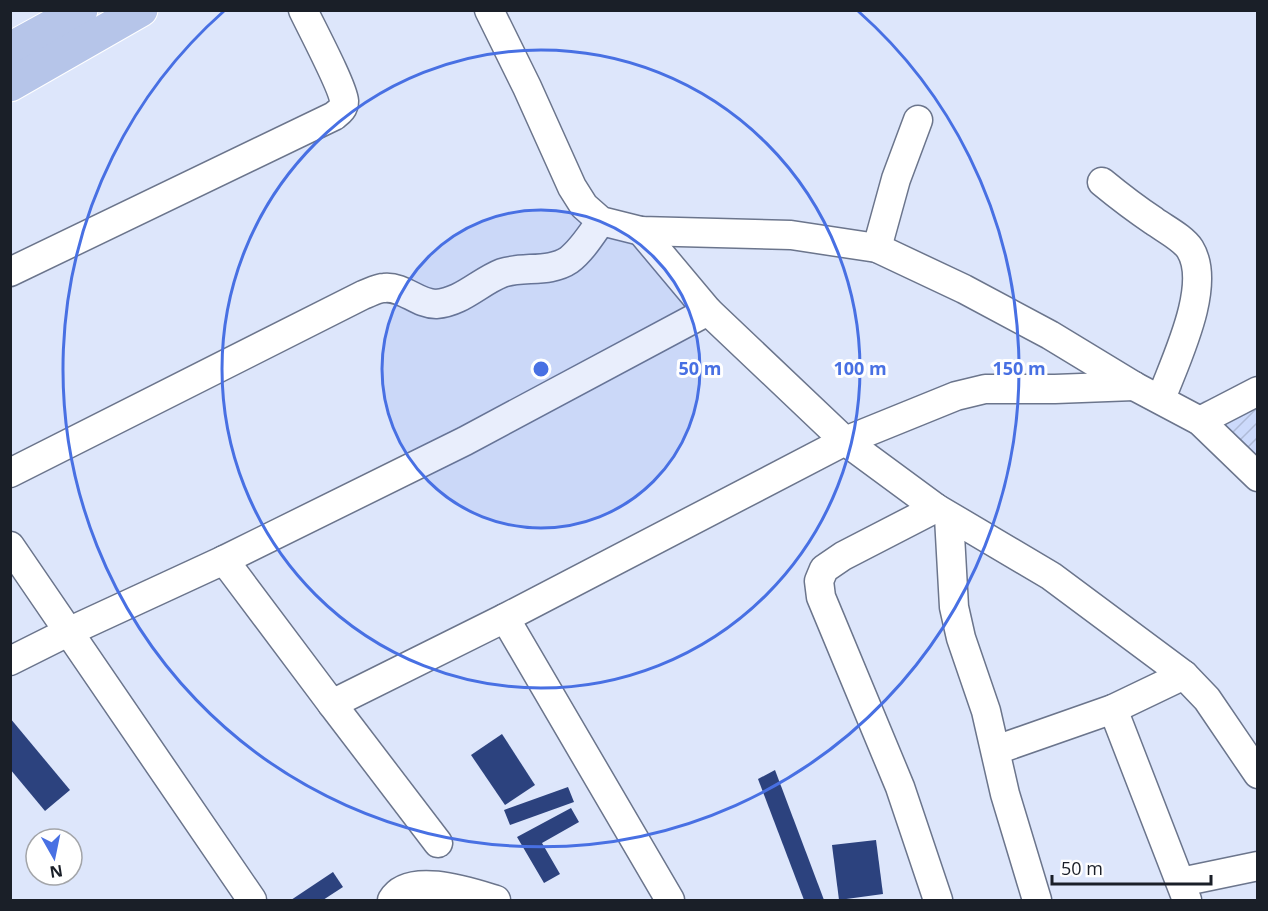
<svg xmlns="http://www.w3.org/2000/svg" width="1268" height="911" font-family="'Open Sans',sans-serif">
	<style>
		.industrial { fill: url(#industrial-furrows) }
		.building { fill: #2c427e }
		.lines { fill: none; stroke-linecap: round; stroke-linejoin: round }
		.minor-casing { stroke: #6b758c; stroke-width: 31 }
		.major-casing { stroke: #fff; stroke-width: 35 }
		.minor { stroke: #fff; stroke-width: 28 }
		.major { stroke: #b6c5e9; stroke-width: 33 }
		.ring { fill: none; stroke: #4870e3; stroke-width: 3 }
		.centre { fill: #4870e3; stroke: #fff; stroke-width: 3 }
		.ring-label { font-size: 18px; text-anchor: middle; font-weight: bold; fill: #4870e3; stroke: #fff; stroke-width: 6; stroke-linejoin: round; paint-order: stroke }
	</style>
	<defs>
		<pattern id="industrial-furrows" width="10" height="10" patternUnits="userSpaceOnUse" patternTransform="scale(1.5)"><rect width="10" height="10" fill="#ccdafb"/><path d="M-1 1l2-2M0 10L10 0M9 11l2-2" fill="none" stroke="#afbbd7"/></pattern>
	</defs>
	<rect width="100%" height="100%" fill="#dde6fb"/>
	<polygon class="industrial" points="1257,381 1257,487 1191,406"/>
	<g class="building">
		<polygon points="10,718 70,790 45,811 10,769"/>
		<polygon points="502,734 535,785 505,805 471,755"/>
		<polygon points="775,770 824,900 804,900 758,779"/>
		<polygon points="568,787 574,802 510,825 504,810"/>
		<polygon points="571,808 579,822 542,843 560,874 544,883 517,837"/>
		<polygon points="876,840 883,894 839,900 832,845"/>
		<polygon points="333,872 343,887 323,900 291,900"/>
	</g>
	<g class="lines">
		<defs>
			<g id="minor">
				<polyline points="489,10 527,87 572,187 584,206 601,221 641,231 791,235 877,248 964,289 1050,335 1134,386 1200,421 1258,477"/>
				<path d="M1102 182C1119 196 1136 209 1154 221 1165 229 1183 238 1190 249 1213 286 1174 363 1161 399"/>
				<polyline points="641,231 708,311"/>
				<polyline points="877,248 896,179 918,120"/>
				<path d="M10 272 334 116C339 112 344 109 344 101 343 87 311 27 303 10"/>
				<polyline points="1200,421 1258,391"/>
				<path d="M10 473 363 295C369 293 377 288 384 288 404 286 417 304 436 304 462 302 479 282 502 273 523 266 550 273 569 260 582 250 591 235 601 221"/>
				<polyline points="936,508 843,556 824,569 819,581 821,597 900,787 938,900"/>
				<polyline points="949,517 954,607 961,638 986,711 1005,794 1037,900"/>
				<polyline points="10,546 252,900"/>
				<polyline points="224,560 465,441 708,311 845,441 956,396 985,389 1055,389 1134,386"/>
				<polyline points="505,618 670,900"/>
				<polyline points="10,661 68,632 224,560 332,704 505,618 845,441 936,508 1051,576 1184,675 1207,699 1258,774"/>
				<polyline points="332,704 438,843"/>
				<polyline points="1113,709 1187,900"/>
				<polyline points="996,750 1113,709 1184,675"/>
				<polyline points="1181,882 1258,866"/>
				<path d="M392 900C409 871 470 892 496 900"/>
			</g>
			<g id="major">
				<polyline points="10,49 81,10"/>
				<polyline points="10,85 141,10"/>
			</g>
		</defs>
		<use href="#minor" class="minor-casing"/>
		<use href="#major" class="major-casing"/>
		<use href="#minor" class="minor"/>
		<use href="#major" class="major"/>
	</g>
	<circle cx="541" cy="369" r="159" fill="#4870e3" fill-opacity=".12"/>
	<g class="ring">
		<circle cx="541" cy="369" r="159"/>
		<circle cx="541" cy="369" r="319"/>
		<path d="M858 11A478 478 0 1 1 224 11"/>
	</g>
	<circle cx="541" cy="369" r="9" class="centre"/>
	<g class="ring-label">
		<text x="700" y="375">50 m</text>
		<text x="860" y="375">100 m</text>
		<text x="1019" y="375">150 m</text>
	</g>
	<rect width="1268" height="911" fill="none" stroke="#1a1f28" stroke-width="24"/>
	<g transform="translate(54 857) rotate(171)"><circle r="28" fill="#ffffff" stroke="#a3a5a9" stroke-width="1.5"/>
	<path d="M0-4.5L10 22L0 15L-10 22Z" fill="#4870e3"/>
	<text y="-9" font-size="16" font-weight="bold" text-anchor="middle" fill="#1a1f28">N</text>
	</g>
	<path d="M1052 875v9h159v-9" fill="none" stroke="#1a1f28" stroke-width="3"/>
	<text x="1061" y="875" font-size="18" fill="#1a1f28" stroke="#ffffff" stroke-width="4.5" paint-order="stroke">50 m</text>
</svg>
